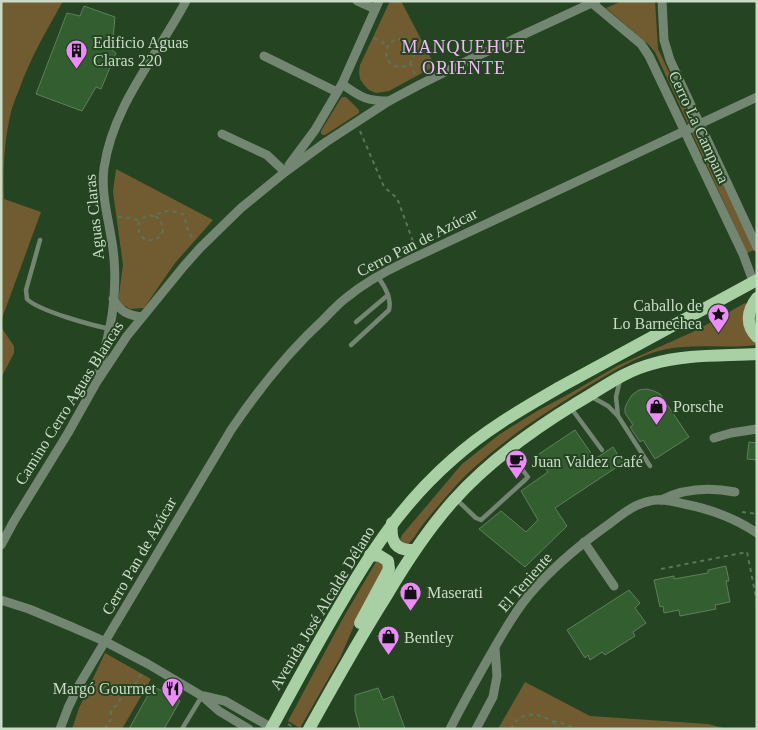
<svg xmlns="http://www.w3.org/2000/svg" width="758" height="730" font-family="Georgia,serif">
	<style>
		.green { fill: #715c32 }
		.building { fill: #335e30; stroke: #5e805b }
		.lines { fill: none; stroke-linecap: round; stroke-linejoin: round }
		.path { stroke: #5a7558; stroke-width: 2; stroke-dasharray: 4 4; stroke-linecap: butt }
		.service { stroke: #738671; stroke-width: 4.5 }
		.minor { stroke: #738671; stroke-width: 9 }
		.primary { stroke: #a8d0a4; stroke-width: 12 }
		.labels { text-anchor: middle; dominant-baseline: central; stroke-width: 4; stroke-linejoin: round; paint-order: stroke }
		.poi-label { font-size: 16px; fill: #cadcc8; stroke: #254422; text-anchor: start }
		.street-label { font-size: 16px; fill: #cadcc8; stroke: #254422 }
		.neighbourhood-label { font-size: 18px; letter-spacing: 1px; fill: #f1bbf8; stroke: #254422 }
	</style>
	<rect width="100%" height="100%" fill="#254422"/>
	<g class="green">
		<path d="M1 1H63C47 30 30 58 19 90 16 97 13 104 11 112 4 141 3 169 4 199L41 212 1 321Z"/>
		<polygon points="390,1 401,1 435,66 389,91 376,93 369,90 364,85 360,79 359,72 360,65"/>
		<polygon points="622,1 655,1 658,49 754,250 747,253 655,52 648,44 606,8"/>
		<polygon points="343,97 346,97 359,110 359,113 325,135 323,135 321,134 321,131 341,98"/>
		<polygon points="116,169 213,220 175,263 144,308 130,309 118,302 123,265 113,192"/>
		<path d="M745 303 747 304 757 345C725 349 693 343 662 350 637 356 612 372 590 385 546 412 505 438 467 474 452 489 438 506 424 523 419 529 412 543 405 546L400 540 402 535 462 464 500 434 537 411 569 394 617 366 697 330Z"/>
		<polygon points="1,327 14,346 14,353 1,378"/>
		<polygon points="379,561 385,565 357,619 340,658 300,728 288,721 342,620 373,567 376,562"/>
		<polygon points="105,653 151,679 122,729 72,729 79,708"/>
		<polygon points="525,682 590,716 708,724 723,728 498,729"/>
	</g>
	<g class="building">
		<polygon points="84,6 115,17 112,50 116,53 101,89 96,87 82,111 36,94 67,13 80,16"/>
		<polygon points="647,389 654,391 660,394 689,437 655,459 643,440 640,442 630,427 633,425 625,413 625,408 627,403 632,395 639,390"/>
		<polygon points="575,430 595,459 613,447 623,463 555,508 567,526 525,567 479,529 501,511 526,532 538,520 521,491 548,472 536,456"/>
		<polygon points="749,442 757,443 757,460 747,459"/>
		<polygon points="726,566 729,581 726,581 730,602 715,605 716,609 680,616 679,610 664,613 663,606 660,607 654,580 674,576 674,579 708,573 708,570"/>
		<polygon points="629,590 640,603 635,608 646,623 633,632 635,636 605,655 602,652 590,660 588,655 585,658 567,630"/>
		<polygon points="153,686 180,701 164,729 129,729"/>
		<polygon points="378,688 383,700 393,696 405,729 360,729 355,711 355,695"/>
	</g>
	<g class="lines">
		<g class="path">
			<polyline points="374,38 387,45"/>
			<circle cx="400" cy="53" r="14"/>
			<polyline points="410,63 416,77"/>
			<polyline points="360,131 384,187 397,198 415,247"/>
			<path d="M155 216C171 226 160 247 143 238 133 227 139 214 155 216 165 209 173 210 184 215L189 234 195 240"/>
			<polyline points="118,217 130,218 140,221"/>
			<polyline points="742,512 757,514"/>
			<polyline points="661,569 747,552 757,602"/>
			<polyline points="553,721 566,724 575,729"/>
			<polyline points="288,724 296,729"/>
			<polyline points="105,729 111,719 111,712 113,708 117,705 122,695 125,691 135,684 142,673"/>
			<path d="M511 729C517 715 532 711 545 718 546 718 552 721 553 722 555 723 555 726 557 729"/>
		</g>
		<g class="service">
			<path d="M40 240 26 290 27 299C39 311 91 325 110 329"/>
			<polyline points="356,322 388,295"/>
			<path d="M351 345 389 310C392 298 384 285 377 276"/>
			<polyline points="590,396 608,406 618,416 650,466"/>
			<polyline points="571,408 602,450"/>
			<polyline points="618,416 616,397 620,380"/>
			<polyline points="456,499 476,518 481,520 525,480 528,477 508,451"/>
			<polyline points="182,729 202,696"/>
		</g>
		<g class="minor">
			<polyline points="357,1 375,9"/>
			<polyline points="662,1 664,40 670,60 757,247"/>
			<polyline points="592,3 641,44 649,56 743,254 753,281"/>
			<polyline points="264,56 337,92"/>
			<path d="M342 84C361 97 365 101 389 101"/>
			<polyline points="222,134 267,155 285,172"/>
			<polyline points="289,165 315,130 342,84 379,1"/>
			<path d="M113 299C121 312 127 315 142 317"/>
			<path d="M98 375C101 361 106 346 109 331 114 310 116 280 114 259 112 229 100 198 104 168 113 105 157 56 186 1"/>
			<polyline points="714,438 731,433 757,429"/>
			<path d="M661 500C685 488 709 487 735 492"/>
			<polyline points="584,542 614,586"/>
			<polyline points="1,545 14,521 68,433 96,383 127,336 184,266 200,248 241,208 285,172 326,142 389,101 419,85 471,59 596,1"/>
			<polyline points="1,600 29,609 72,627 106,642 148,664 202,696 219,711 249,729"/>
			<polyline points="204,696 225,701 272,728"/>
			<path d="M60 729 68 708 79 685 231 430C258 390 288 352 324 319 331 312 338 304 346 298 364 283 384 272 405 262L757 97"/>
			<path d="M450 729C462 705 475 682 488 659 501 637 512 615 529 595 551 569 577 547 605 527 619 517 633 504 650 501 661 498 673 501 684 504 710 509 735 518 757 533"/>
			<polyline points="476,729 493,697 497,676 495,648"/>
		</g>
		<g class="primary">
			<path d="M757 298C747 311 745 325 757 337"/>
			<path d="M392 523C390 541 395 551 414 550"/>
			<polyline points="360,623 389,569 388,561 380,556 370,555"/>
			<path d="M271 729C291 692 311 655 332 619 367 558 399 506 453 459 485 430 522 409 560 387L757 280"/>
			<path d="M309 729C334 684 359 639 387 595 407 561 428 529 454 500 489 461 531 431 575 404 600 390 624 371 652 364 685 354 722 356 757 354"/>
		</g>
	</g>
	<defs>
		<symbol id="building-pin" viewBox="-11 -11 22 30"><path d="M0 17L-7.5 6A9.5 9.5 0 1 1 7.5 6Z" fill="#ec8cfa" stroke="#254422"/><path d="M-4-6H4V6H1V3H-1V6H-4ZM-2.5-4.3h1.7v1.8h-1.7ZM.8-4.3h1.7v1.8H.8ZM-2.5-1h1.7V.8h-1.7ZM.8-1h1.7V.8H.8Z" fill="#111"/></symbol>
		<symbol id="sight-pin" viewBox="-11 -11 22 30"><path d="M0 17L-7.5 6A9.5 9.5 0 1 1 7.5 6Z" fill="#ec8cfa" stroke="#254422"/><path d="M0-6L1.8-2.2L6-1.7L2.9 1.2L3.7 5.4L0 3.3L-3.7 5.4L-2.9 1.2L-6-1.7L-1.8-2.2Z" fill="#111"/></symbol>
		<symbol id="shop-pin" viewBox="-11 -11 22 30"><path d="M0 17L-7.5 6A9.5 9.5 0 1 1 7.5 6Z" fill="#ec8cfa" stroke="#254422"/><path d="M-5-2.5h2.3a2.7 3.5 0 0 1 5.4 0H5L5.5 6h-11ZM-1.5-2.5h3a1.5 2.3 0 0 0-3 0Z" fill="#111"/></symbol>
		<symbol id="cafe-pin" viewBox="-11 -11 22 30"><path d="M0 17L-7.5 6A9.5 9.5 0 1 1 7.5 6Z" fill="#ec8cfa" stroke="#254422"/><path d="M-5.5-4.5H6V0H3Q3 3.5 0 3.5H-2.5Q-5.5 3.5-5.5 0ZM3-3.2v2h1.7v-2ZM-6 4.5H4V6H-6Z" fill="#111"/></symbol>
		<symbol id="restaurant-pin" viewBox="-11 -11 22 30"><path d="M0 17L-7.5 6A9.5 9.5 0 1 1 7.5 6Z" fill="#ec8cfa" stroke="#254422"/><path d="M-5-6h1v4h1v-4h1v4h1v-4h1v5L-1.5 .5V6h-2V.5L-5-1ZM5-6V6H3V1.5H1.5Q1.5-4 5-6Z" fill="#111"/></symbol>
	</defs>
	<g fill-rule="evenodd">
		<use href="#building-pin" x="64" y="38" width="25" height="34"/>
		<use href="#sight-pin" x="706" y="302" width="25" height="34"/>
		<use href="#shop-pin" x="644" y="394" width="25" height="34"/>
		<use href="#cafe-pin" x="504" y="448" width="25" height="34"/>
		<use href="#shop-pin" x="398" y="580" width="25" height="34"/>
		<use href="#shop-pin" x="376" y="624" width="25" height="34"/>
		<use href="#restaurant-pin" x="160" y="676" width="25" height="34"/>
	</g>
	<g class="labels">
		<g class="poi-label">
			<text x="93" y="42">Edificio Aguas<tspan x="93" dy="18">Claras 220</tspan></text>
			<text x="702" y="305" text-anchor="end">Caballo de<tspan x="702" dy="18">Lo Barnechea</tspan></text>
			<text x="673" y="406">Porsche</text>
			<text x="532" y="461">Juan Valdez Café</text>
			<text x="427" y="592">Maserati</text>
			<text x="404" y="637">Bentley</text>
			<text x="156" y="688" text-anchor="end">Margó Gourmet</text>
		</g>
		<g class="street-label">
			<text transform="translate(699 127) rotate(65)">Cerro La Campana</text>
			<text transform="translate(94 217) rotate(-96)">Aguas Claras</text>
			<text transform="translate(417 242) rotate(-27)">Cerro Pan de Azúcar</text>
			<text transform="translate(69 403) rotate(-58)">Camino Cerro Aguas Blancas</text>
			<text transform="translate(139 556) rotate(-60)">Cerro Pan de Azúcar</text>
			<text transform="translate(525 582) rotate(-49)">El Teniente</text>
			<text transform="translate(322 608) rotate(-59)">Avenida José Alcalde Délano</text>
		</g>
		<g class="neighbourhood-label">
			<text x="464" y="47">MANQUEHUE<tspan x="464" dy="21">ORIENTE</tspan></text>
		</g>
	</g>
	<rect width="758" height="730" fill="none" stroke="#cadcc8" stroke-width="5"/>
</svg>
